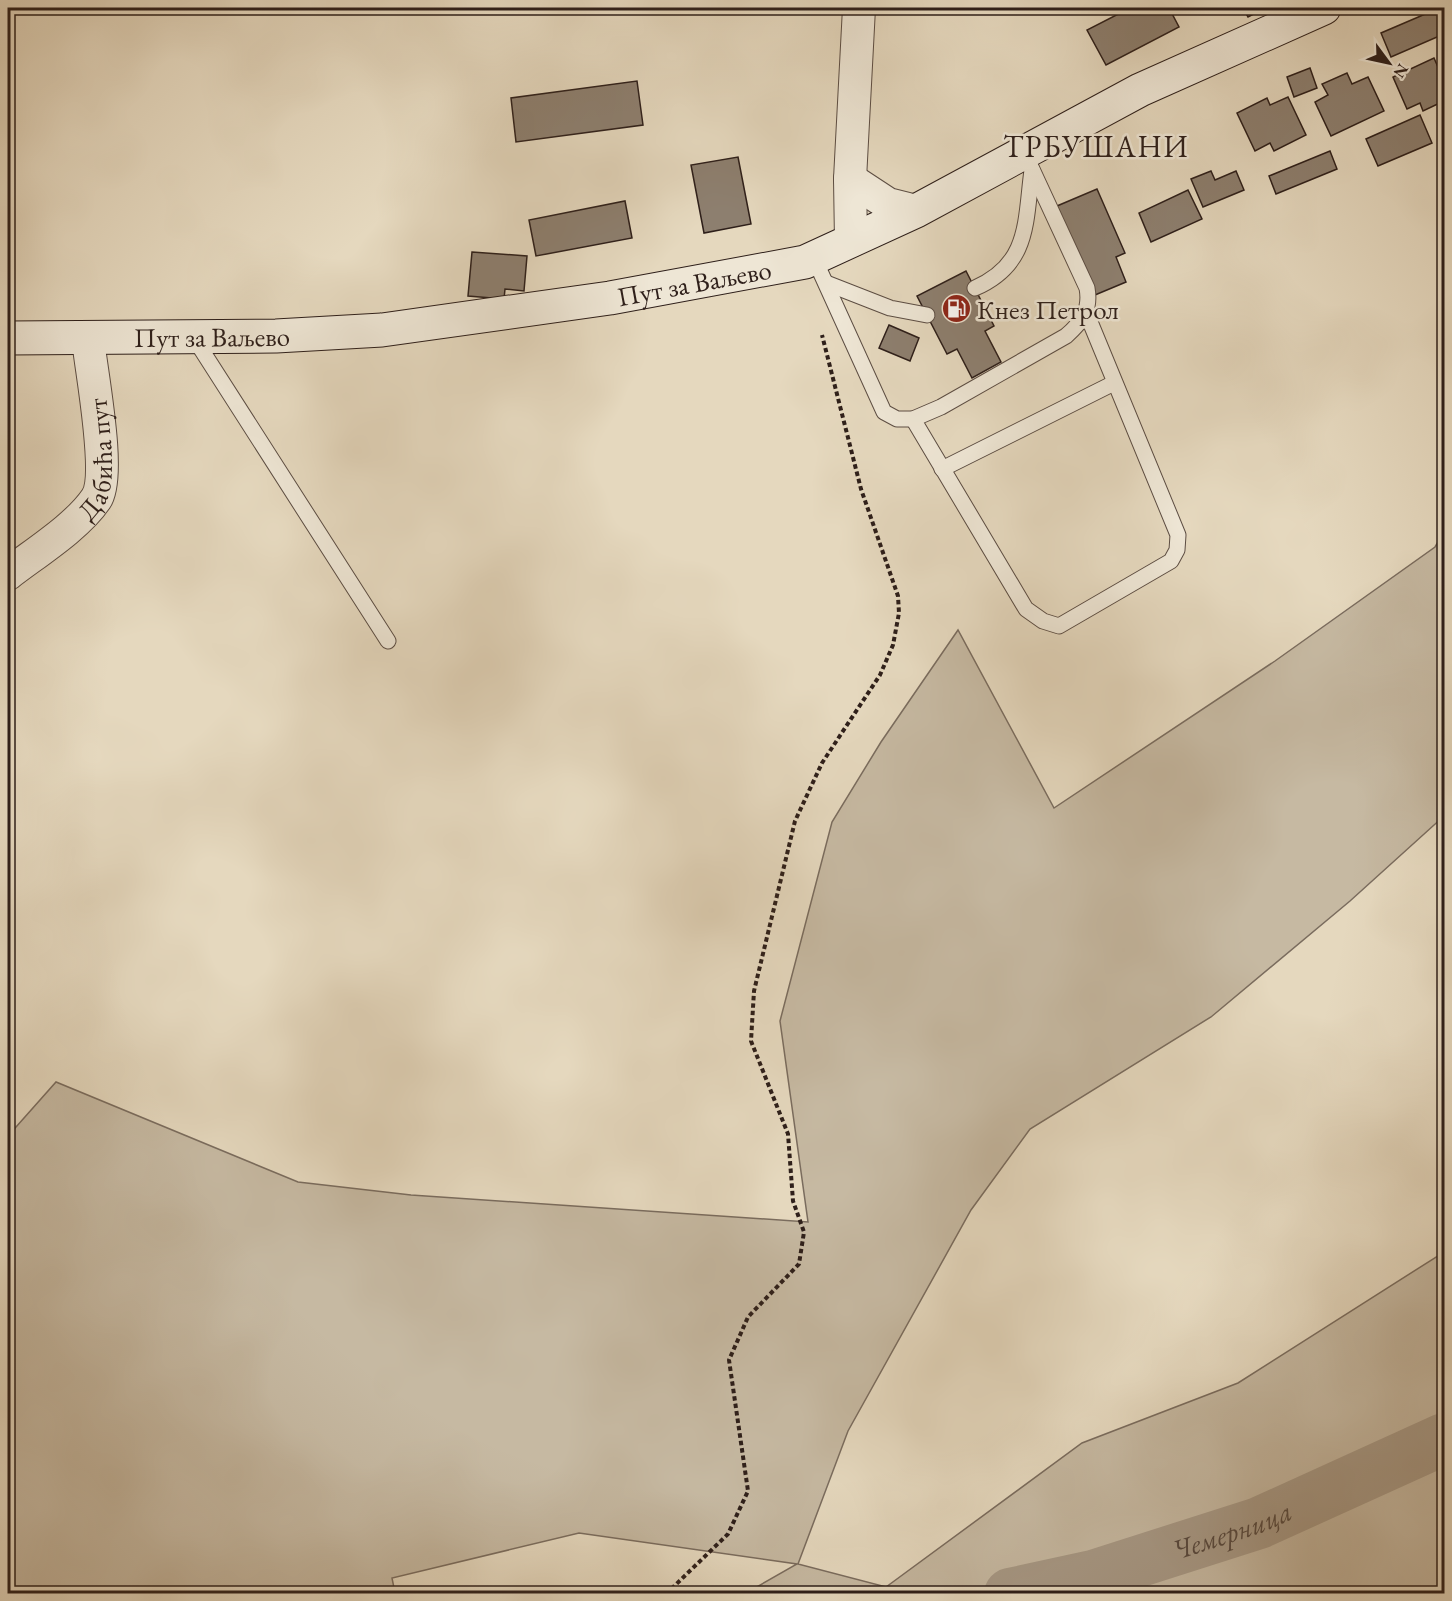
<svg xmlns="http://www.w3.org/2000/svg" width="1452" height="1601" font-family="'EB Garamond',serif">
	<style>
		.green { fill: #c6b9a2; stroke: #7a6c5e; stroke-width: 1.5 }
		.lines { fill: none; stroke-linecap: round; stroke-linejoin: round }
		.river { stroke: #a79986; stroke-width: 52 }
		.building { fill: #8d7f6f; stroke: #2e1f1a; stroke-width: 1.5 }
		.service-casing { stroke: #5c4d43; stroke-width: 17 }
		.minor-casing { stroke: #5c4d43; stroke-width: 34 }
		.secondary-casing { stroke: #2e1f1a; stroke-width: 35 }
		.path { stroke: #2e1f1a; stroke-width: 4; stroke-dasharray: 4.5 3; stroke-linecap: butt }
		.service { stroke: #eee6d5; stroke-width: 15 }
		.minor { stroke: #eee6d5; stroke-width: 32 }
		.secondary { stroke: #eee6d5; stroke-width: 33 }
		.labels { text-anchor: middle; dominant-baseline: central; stroke-width: 5; stroke-linejoin: round; paint-order: stroke }
		.street-label { font-size: 27px; fill: #2e1f1a; stroke: #eee6d5 }
		.poi-label { font-size: 27px; fill: #2e1f1a; stroke: #eee6d5; text-anchor: start }
		.water-label { font-size: 28px; font-style: italic; fill: #584a40; stroke: #eee6d5 }
		.quarter-label { font-size: 30px; letter-spacing: 1.5px; fill: #2e1f1a; stroke: #eee6d5 }
	</style>
	<rect width="100%" height="100%" fill="#e5d8be"/>
	<filter id="stains"><feTurbulence type="fractalNoise" baseFrequency=".00333" numOctaves="4"/><feColorMatrix values="0 0 0 0 .2 0 0 0 0 .09 0 0 0 0 .02 0 0 0 .5 -.17"/></filter>
	<radialGradient id="worn" r=".72"><stop offset=".6" stop-color="#630" stop-opacity="0"/><stop offset="1" stop-color="#630" stop-opacity=".3"/></radialGradient>
	<polygon class="green" points="1444,532 1444,816 1350,901 1211,1017 1030,1129 971,1210 848,1431 798,1564 886,1587 1082,1443 1238,1383 1444,1252 1444,1593 746,1593 797,1564 579,1533 392,1578 395,1593 8,1593 8,1136 56,1082 298,1182 411,1195 808,1222 780,1021 832,822 881,742 958,630 1054,808 1275,661 1435,547"/>
	<g class="lines">
		<path class="river" id="s1" d="M1010 1594 1093 1576 1259 1523 1444 1439"/>
	</g>
	<g class="building">
		<polygon points="1130,8 1169,8 1179,27 1106,65 1087,30"/>
		<polygon points="1243,8 1265,8 1248,17"/>
		<polygon points="1437,9 1444,25 1444,34 1391,57 1381,33"/>
		<polygon points="1434,58 1444,81 1444,101 1423,111 1420,103 1407,109 1393,77"/>
		<polygon points="1310,68 1317,88 1294,97 1287,77"/>
		<polygon points="1347,73 1352,84 1368,77 1384,111 1331,136 1315,102 1328,95 1322,84"/>
		<polygon points="637,81 643,125 516,142 511,98"/>
		<polygon points="1288,97 1306,135 1274,151 1270,143 1255,151 1237,113 1267,98 1270,105"/>
		<polygon points="1420,115 1432,143 1378,166 1366,139"/>
		<polygon points="1330,151 1337,169 1276,194 1269,176"/>
		<polygon points="738,157 751,224 704,233 691,165"/>
		<polygon points="1211,171 1215,180 1236,171 1244,190 1203,207 1191,179"/>
		<polygon points="1097,189 1125,253 1116,257 1126,282 1095,295 1057,206"/>
		<polygon points="1188,190 1202,219 1151,242 1139,213"/>
		<polygon points="625,201 632,238 536,256 529,220"/>
		<polygon points="472,252 527,256 524,291 505,289 504,299 468,296"/>
		<polygon points="966,271 994,326 985,331 1001,362 972,378 957,349 947,354 917,296"/>
		<polygon points="889,325 919,338 910,361 879,348"/>
	</g>
	<g class="lines">
		<defs>
			<g id="service">
				<path d="M814 258 884 412 897 419H913L941 407 1066 336C1082 322 1091 310 1087 288L1024 152"/>
				<polyline points="826,283 890,308 927,315"/>
				<path d="M975 288C1030 264 1025 222 1032 170"/>
				<polyline points="194,338 388,641"/>
				<polyline points="913,419 1026,609 1043,621 1059,626 1171,561 1177,550 1178,535 1086,312"/>
				<polyline points="942,469 1114,383"/>
			</g>
			<g id="minor">
				<polyline points="850,179 888,204 916,211"/>
				<polyline points="851,241 850,179 859,8"/>
				<path id="s2" d="M8 574C35 553 77 527 96 499 112 476 91 371 88 339"/>
			</g>
			<g id="secondary">
				<path id="s3" d="M8 338 276 336 382 330 610 298 805 262 916 211 1140 90 1324 8"/>
			</g>
		</defs>
		<use href="#service" class="service-casing"/>
		<use href="#minor" class="minor-casing"/>
		<use href="#secondary" class="secondary-casing"/>
		<polyline class="path" points="666,1594 728,1534 748,1491 729,1360 748,1317 799,1264 804,1232 793,1201 788,1134 751,1041 754,991 795,821 822,763 880,675 893,645 899,613 898,596 861,489 822,335"/>
		<use href="#service" class="service"/>
		<use href="#minor" class="minor"/>
		<use href="#secondary" class="secondary"/>
	</g>
	<defs>
		<symbol id="fuel-disc" viewBox="-11 -11 22 22"><circle r="9.5" fill="#8f2418" stroke="#eee6d5"/><path d="M-5.5-6h7V0h2V4h1.3V-2.5L3-4.5l.8-.8L6-3V5H2.5V1h-1V6h-7ZM-4.2-4.7v3.2H.2V-4.7Z" fill="#fff"/></symbol>
	</defs>
	<g fill-rule="evenodd">
		<use href="#fuel-disc" x="940" y="292" width="33" height="33"/>
	</g>
	<g class="labels">
		<g class="street-label">
			<text stroke="none"><textPath href="#s3" startOffset="690">Пут за Ваљево</textPath></text>
			<text stroke="none"><textPath href="#s3" startOffset="204">Пут за Ваљево</textPath></text>
			<text stroke="none"><textPath href="#s2" startOffset="156">Дабића пут</textPath></text>
		</g>
		<g class="poi-label">
			<text x="977" y="309">Кнез Петрол</text>
		</g>
		<g class="water-label">
			<text stroke="none"><textPath href="#s1" startOffset="231">Чемерница</textPath></text>
		</g>
		<g class="quarter-label">
			<text x="1096" y="146">ТРБУШАНИ</text>
		</g>
	</g>
	<rect width="1452" height="1601" fill="none" stroke="#e5d8be" stroke-width="30"/>
	<rect x="9" y="9" width="1434" height="1583" fill="none" stroke="#2e1f1a" stroke-width="3"/>
	<rect x="15" y="15" width="1422" height="1571" fill="none" stroke="#2e1f1a" stroke-width="1.5"/>
	<g transform="translate(1389 63) rotate(123)" stroke="#eee6d5" stroke-width="4.5" paint-order="stroke">
	<path d="M0-4.5L10 22L0 15L-10 22Z" fill="#2e1f1a"/>
	<text y="-9" font-size="16" font-weight="bold" text-anchor="middle" fill="#2e1f1a">N</text>
	</g>
	<rect width="100%" height="100%" filter="url(#stains)"/>
	<rect width="100%" height="100%" fill="url(#worn)"/>
</svg>
